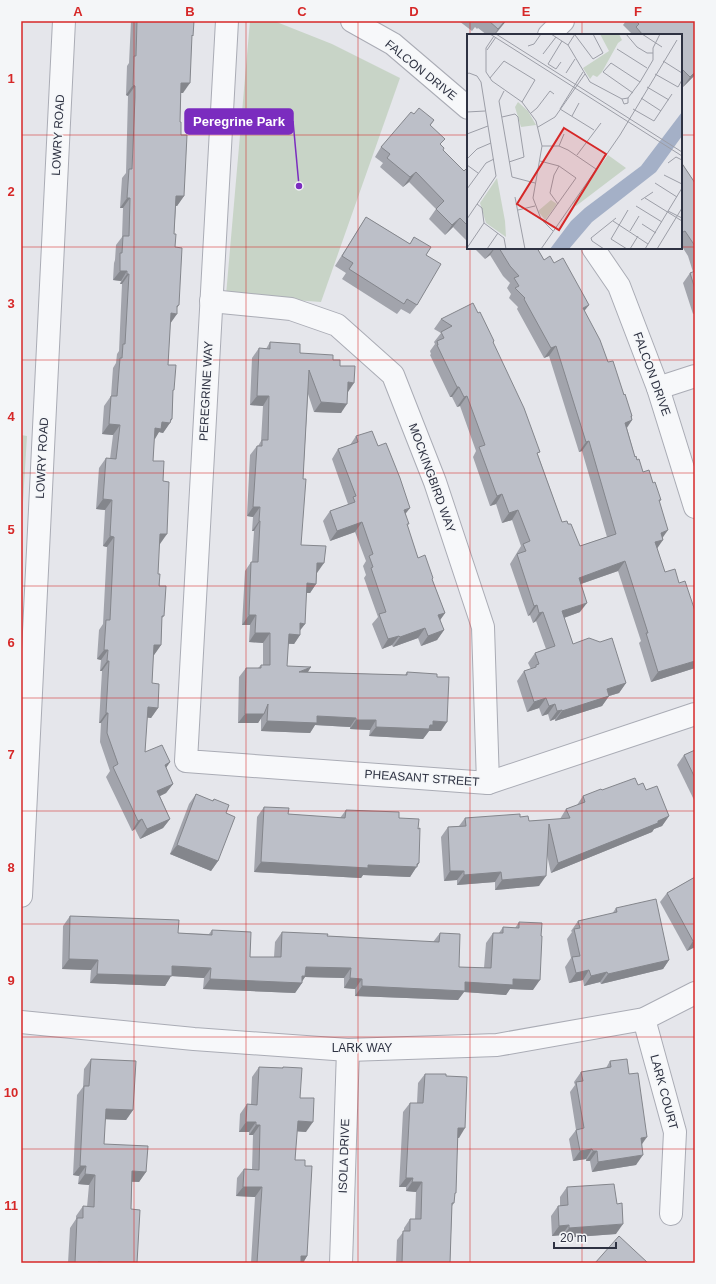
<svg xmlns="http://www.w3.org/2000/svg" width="716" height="1284" font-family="Helvetica,sans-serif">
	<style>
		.green { fill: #c8d4c7 }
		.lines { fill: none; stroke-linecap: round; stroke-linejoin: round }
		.minor-casing { stroke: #aaacb5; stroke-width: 24 }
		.tertiary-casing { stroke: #aaacb5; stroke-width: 24 }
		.minor { stroke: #f7f8fa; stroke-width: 22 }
		.tertiary { stroke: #f7f8fa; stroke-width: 22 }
		.wall { fill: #a2a4ac }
		.shaded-wall { fill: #84868c }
		.building { fill: #bcbfc8; stroke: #84868c }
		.grid { fill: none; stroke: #d62828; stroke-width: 1; stroke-opacity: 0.55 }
		.labels { text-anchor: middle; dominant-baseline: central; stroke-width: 3; stroke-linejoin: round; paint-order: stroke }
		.street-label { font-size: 12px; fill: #2e3242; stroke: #f4f6f8 }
		.inset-road { fill: none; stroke: #9c9ea7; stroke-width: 1 }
		.view { fill: #d62828; fill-opacity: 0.15; stroke: #d62828; stroke-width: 2 }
		.inset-edge { fill: none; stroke: #2e3242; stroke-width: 2 }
		.leader { fill: none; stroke: #7b2cbf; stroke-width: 1.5 }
		.callout-dot { fill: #7b2cbf; stroke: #f4f6f8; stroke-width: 1.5 }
		.callout { fill: #7b2cbf; stroke: #7b2cbf; stroke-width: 1.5 }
		.callout-label { font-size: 13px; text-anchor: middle; font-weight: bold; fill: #fff }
		.neatline { fill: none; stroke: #d62828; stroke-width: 1.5 }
		.grid-label { font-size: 13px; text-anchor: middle; font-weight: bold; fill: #d62828 }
	</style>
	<rect width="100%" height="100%" fill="#e5e6eb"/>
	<g class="green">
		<polygon points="250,21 274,21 332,44 400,78 321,302 226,295"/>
		<polygon points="21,435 27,436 21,535"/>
	</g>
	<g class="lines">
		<defs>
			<g id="minor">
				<polyline points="227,21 186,761 488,783 695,714"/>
				<polyline points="352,21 393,44 468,108"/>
				<polyline points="549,35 563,21"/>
				<polyline points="593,248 619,286 658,388 695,507"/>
				<polyline points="211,301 291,309 337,325 393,375 435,482 483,627 488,783"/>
				<polyline points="658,388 695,376"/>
				<polyline points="644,1019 675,1132 671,1214"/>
				<polyline points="21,1022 194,1039 348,1050 497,1045 644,1019 695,993"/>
				<polyline points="341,1263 348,1050"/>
			</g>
			<polyline id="tertiary" points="21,896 64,21"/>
		</defs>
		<use href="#minor" class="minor-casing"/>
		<use href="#tertiary" class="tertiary-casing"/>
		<use href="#minor" class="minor"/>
		<use href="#tertiary" class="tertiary"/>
	</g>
	<g class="wall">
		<polygon points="131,21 194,21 183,93 181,93 180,122 184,196 177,206 176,206 174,234 177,307 170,324 168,365 173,392 172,419 163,433 159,432 154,439 153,461 160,544 159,544 158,574 164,616 162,618 161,645 154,655 153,655 152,683 158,708 151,718 147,717 145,752 170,762 166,768 173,784 166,793 160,796 170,819 163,828 140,839 135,829 132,831 106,777 110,771 100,742 101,723 99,723 102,671 100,671 101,660 97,659 99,630 103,624 107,547 103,546 105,510 96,509 99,468 106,458 110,459 113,435 102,434 104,406 111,396 113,368 116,363 117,354 119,351 122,284 120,284 121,281 113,280 114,263 115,260 116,245 122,237 123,208 120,208 122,178 126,173 128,96 126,95 127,66 129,63"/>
		<polygon points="459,21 506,21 495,35 487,35 478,28 477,29 475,27 472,31"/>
		<polygon points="626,21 695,21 695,75 683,87 681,85 681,35 630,35 631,33 623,25"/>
		<polygon points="414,114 434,120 430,126 443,150 464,171 468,167 468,242 453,227 445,235 429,219 436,209 409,182 403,187 380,167 383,163 375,157 381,147"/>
		<polygon points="681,162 695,183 695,313 693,314 683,283 690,273 693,272 688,256 681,245"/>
		<polygon points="366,217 410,244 414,237 426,255 417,305 410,314 401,309 397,314 342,279 346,273 335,266"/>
		<polygon points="474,248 537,248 544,260 554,263 584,311 608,362 624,395 632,416 631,417 632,420 627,428 635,457 637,460 643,472 653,483 661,500 659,502 663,538 657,548 695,668 651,682 639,643 641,641 618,571 581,584 580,612 564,618 573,644 626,683 619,693 609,696 602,706 555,721 555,719 550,721 548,714 542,716 539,708 527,712 517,681 524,671 531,669 528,663 535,653 546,649 536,621 533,623 530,615 528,616 510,564 521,546 512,520 502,523 496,504 490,506 473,457 476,451 460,406 457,407 452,397 450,397 430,355 431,354 430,351 435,344 434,342 441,333 434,329 441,319 494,341 493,343 538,455 562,522 568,524 580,546 607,537 582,451 579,452 549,356 544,358 517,309 518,307 509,298 511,294 507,288 510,283 503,276 490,255 485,259"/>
		<polygon points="270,342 300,353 333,360 340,366 348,392 341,413 314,412 308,394 303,479 301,545 317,573 316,584 310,593 306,593 305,624 300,630 300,635 294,644 288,644 287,666 308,672 405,675 407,672 437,677 441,731 429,731 423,739 369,736 370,730 350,729 350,727 315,725 310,733 261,731 261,718 258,723 238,723 239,677 246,668 258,668 261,665 263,665 263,643 249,642 250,625 242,625 245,571 251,562 252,562 254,531 252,531 253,517 247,516 250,455 257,446 258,446 261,441 263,406 250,405 252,358 259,348 266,349"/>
		<polygon points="356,436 406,514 407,526 418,558 432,579 445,613 440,620 444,630 437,640 421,646 418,638 393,647 392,645 382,649 372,624 378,617 364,578 366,575 363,566 366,561 355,532 330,541 323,521 330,511 347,505 348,504 332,459 338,449 350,445"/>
		<polygon points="695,750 695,802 677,765 684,755"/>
		<polygon points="638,785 646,790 669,816 662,826 654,829 652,832 551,873 547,855 539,886 495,890 495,882 457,885 457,880 444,881 441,837 448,827 459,826 465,818 520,817 529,821 560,819 566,809 577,805 583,796 602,790"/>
		<polygon points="196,794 212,801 214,799 218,861 211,871 170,854 189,804"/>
		<polygon points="264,807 288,814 340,818 346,810 399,818 418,829 419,863 410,877 363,875 361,878 254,872 257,817"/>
		<polygon points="695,877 695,947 687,951 660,902 667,893"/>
		<polygon points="616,908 669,960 663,969 601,984 600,982 584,986 583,980 569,983 565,967 571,958 567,939 572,932 571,931 578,921 612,914"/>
		<polygon points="70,916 178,933 209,934 212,930 250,957 274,957 275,942 282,932 327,936 433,942 440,933 459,967 484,968 486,943 493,933 499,933 503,927 515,928 519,922 533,990 510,989 506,995 464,992 458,1000 355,996 355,989 344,988 344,978 305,977 302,981 302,983 295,993 203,989 204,978 171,976 165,986 90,983 91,970 62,969 63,926"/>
		<polygon points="91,1059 133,1110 126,1120 105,1119 104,1144 146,1172 139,1182 132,1182 131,1209 137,1263 68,1263 70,1228 76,1219 76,1216 83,1206 87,1207 89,1185 78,1184 79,1176 73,1175 77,1095 83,1087 84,1069"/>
		<polygon points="610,1061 642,1145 636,1165 592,1172 590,1161 586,1161 586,1159 573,1161 569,1139 576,1130 570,1092 575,1085 574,1082 581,1072 606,1068"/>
		<polygon points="259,1067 282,1068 283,1067 300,1098 306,1132 297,1131 295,1160 305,1166 307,1256 303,1263 251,1263 255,1197 236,1196 237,1178 244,1169 252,1169 253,1135 249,1135 249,1132 239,1132 240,1114 247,1104 251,1104 252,1077"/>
		<polygon points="425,1074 446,1076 459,1138 458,1138 454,1203 452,1206 450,1263 396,1263 397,1240 404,1231 404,1228 410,1219 415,1219 416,1192 406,1191 406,1187 399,1187 403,1112 410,1103 417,1103 418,1083"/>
		<polygon points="567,1187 616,1234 562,1238 562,1235 552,1236 551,1216 558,1206 560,1206 560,1197"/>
	</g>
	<g class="shaded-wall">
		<polygon points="505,21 506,21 494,35 498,29"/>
		<polygon points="695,72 695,75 683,87 690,77"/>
		<polygon points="181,83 190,83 183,93 175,93"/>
		<polygon points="133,85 135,86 128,96 126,95"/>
		<polygon points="416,172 409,182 403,187 410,177"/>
		<polygon points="176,196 184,196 177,206 169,205"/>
		<polygon points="127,198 130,198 123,208 120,208"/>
		<polygon points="460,218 453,227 445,235 452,225"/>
		<polygon points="494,248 495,248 490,255 485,259"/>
		<polygon points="120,271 127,271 121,281 113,280"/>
		<polygon points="127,274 129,274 122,284 120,284"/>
		<polygon points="179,305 173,313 177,314 170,324 171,313 177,306"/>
		<polygon points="589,305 582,314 583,308"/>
		<polygon points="556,346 549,356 544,358 551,348"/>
		<polygon points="348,382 354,383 348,392"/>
		<polygon points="457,387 459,387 452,397 450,397"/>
		<polygon points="257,396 269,396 263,406 250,405"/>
		<polygon points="467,396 460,406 457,407 464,397"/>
		<polygon points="321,402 347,404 341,413 314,412"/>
		<polygon points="631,416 632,416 628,422 632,420 625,430 625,423"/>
		<polygon points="171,419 172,419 169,423 170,423 163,433 159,432 155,439 148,438 155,428 162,422"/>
		<polygon points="109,424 120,425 113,435 102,434"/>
		<polygon points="589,441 582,451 579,452 586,442"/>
		<polygon points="502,494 496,504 490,506 497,496"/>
		<polygon points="103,499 112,500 105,510 96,509"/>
		<polygon points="253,507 260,507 253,517 247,516"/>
		<polygon points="410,508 403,517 404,510"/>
		<polygon points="518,510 512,520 502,523 509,513"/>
		<polygon points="259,521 260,521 254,531 252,531"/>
		<polygon points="362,522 355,532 330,541 337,531"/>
		<polygon points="668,530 661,540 661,533"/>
		<polygon points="160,534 167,534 160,544 153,544"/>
		<polygon points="110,536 114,537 107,547 103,546"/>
		<polygon points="663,540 656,550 655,542"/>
		<polygon points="625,561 618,571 572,587 579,578"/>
		<polygon points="317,563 324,563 317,573"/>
		<polygon points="307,583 316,584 310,593 300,593"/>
		<polygon points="587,603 580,612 555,621 562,611"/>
		<polygon points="537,605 530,615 528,616 534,606"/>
		<polygon points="543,612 536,621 533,623 539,613"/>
		<polygon points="445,613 438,623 438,615"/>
		<polygon points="249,615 256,615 250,625 242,625"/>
		<polygon points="300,623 305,624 298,633"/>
		<polygon points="425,628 418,638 393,647 400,637"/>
		<polygon points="444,630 437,640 421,646 428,636"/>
		<polygon points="255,633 270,633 263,643 249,642"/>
		<polygon points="289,634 300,635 294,644 282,643"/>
		<polygon points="399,636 392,645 382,649 388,639"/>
		<polygon points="154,645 161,645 154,655 147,655"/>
		<polygon points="104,650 108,650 101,660 97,659"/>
		<polygon points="107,661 109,661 102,671 100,671"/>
		<polygon points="695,661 695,668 651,682 658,672"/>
		<polygon points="311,667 305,677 299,672"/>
		<polygon points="626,683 619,693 609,696 602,706 555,721 562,711 607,689"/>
		<polygon points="546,698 539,708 527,712 534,702"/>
		<polygon points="555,704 548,714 542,716 549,706"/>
		<polygon points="148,707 158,708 151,718 141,717"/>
		<polygon points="562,710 555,719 550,721 557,711"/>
		<polygon points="106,713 108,713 101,723 99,723"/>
		<polygon points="245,714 264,714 258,723 238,723"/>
		<polygon points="317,716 356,718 350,727 315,725 310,733 261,731 267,721"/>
		<polygon points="356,720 376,720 370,730 350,729"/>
		<polygon points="433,721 447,722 441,731 429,731 423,739 369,736 376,727"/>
		<polygon points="170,762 163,772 165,765"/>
		<polygon points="173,784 166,793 150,801 157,791"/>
		<polygon points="669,816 662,826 654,829 652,832 551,873 558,863 658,821"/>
		<polygon points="142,819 135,829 132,831 138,821"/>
		<polygon points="170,819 163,828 140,839 147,829"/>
		<polygon points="177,845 218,861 211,871 170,854"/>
		<polygon points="261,862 368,865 419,863 410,877 363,875 361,878 254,872"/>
		<polygon points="450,871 464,871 457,880 444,881"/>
		<polygon points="501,872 495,882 457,885 464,875"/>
		<polygon points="546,876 539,886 495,890 502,880"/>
		<polygon points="695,940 695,947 687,951 693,941"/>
		<polygon points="69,959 98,960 91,970 62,969"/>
		<polygon points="669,960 663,969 601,984 608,974"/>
		<polygon points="172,966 211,968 204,978 171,976 165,986 90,983 97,974"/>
		<polygon points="306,967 351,968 344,978 305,977 301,983 302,983 295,993 203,989 210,979"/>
		<polygon points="589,970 583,980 569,983 576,973"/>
		<polygon points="607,972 600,982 584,986 591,976"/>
		<polygon points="350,978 362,979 355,989 344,988"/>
		<polygon points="513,979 540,980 533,990 510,989 506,995 464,992 458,1000 355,996 362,986 465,982"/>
		<polygon points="106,1109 133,1110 126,1120 99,1119"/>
		<polygon points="298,1121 313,1122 306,1132 291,1131"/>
		<polygon points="246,1122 256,1122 249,1132 239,1132"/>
		<polygon points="256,1125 260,1125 253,1135 249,1135"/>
		<polygon points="458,1128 465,1128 459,1138 452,1137"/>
		<polygon points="647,1137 640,1147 641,1138"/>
		<polygon points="592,1149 586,1159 573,1161 580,1151"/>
		<polygon points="593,1151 597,1151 590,1161 586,1161"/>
		<polygon points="643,1155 636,1165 592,1172 598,1162"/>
		<polygon points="80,1166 86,1166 79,1176 73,1175"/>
		<polygon points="132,1171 146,1172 139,1182 125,1181"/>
		<polygon points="85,1174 95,1175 89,1185 78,1184"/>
		<polygon points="406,1178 413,1178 406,1187 399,1187"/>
		<polygon points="412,1182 422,1182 416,1192 406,1191"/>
		<polygon points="243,1187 262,1187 255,1197 236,1196"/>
		<polygon points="623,1224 616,1234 562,1238 569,1228"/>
		<polygon points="569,1225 562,1235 552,1236 559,1226"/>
		<polygon points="301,1256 307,1256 303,1263 296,1263"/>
	</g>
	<g class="building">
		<polygon points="137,21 194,21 193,36 192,35 190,83 181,83 180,122 181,122 181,135 187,135 184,196 176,196 174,234 176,234 175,247 182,248 179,305 177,306 177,314 171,313 168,365 176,365 174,390 173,390 172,419 171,419 170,423 162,422 161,429 155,428 153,461 164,461 163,481 169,482 167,534 160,534 158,574 160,574 159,586 166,586 164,616 162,616 161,645 154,645 152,683 159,684 158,708 148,707 145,752 162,745 170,762 165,765 173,784 157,791 170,819 147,829 142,819 138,821 113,767 118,764 107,733 108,713 106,713 109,661 107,661 108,650 104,650 106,620 110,620 114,537 110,536 112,500 103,499 106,458 116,459 120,425 109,424 111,396 117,396 120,358 122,358 123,344 125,344 129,274 127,274 127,271 120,271 120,253 122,253 123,236 129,236 130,198 127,198 129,169 132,169 135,97 135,86 133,85 134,56 136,56"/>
		<polygon points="489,21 505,21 498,29"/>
		<polygon points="636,21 695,21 695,72 690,77 681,68 681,35 643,35 636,27 639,24"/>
		<polygon points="419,108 434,120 430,125 445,139 440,144 444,148 443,150 464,171 468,167 468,226 460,218 452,225 436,209 444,201 416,172 410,177 387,158 390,154 381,147 411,112 414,114"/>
		<polygon points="681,162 695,183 695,246 685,231 681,233"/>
		<polygon points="366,217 410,244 414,237 431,247 426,255 441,264 417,305 407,299 404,304 349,269 353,263 342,256"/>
		<polygon points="499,248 537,248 544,260 550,256 554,263 563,258 589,305 583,308 600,340 608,362 613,361 624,395 625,394 632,416 631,416 632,420 625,423 635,457 636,456 637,460 639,459 643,472 649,470 653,483 655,482 661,500 659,500 668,530 661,533 663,540 655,542 665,572 675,569 679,583 685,581 695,611 695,661 658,672 646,633 648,633 625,561 579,578 587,603 562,611 573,644 589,638 600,642 612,638 626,683 607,689 609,696 562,711 562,710 557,711 555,704 549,706 546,698 534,702 524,671 536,667 536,665 539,664 535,653 555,646 543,612 539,613 537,605 534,606 517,554 526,551 523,544 530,541 518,510 509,513 502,494 497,496 479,447 485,445 467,396 464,397 459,387 457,387 437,345 438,345 437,341 444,338 441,332 452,326 441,319 473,303 478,313 480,312 494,341 493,342 524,408 540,452 537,453 562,522 567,521 568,524 571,524 580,546 616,534 589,441 586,442 556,346 551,348 524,299 525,298 515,288 519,286 514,278 519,276 510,266"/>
		<polygon points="695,271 695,289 690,273"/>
		<polygon points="270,342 300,344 300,353 333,355 333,360 340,360 340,366 355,366 354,383 348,382 347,404 321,402 309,370 303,479 306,479 301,545 326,546 324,563 317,563 316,584 307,583 305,624 300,623 300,635 289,634 287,666 311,667 299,672 407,675 407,672 437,674 437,677 449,677 447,722 433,721 433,725 430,725 429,729 376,727 376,720 356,720 356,718 317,716 317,723 267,721 268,704 264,714 245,714 246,668 261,668 261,665 270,665 270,633 255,633 256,615 249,615 251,562 258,562 260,521 259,521 260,507 253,507 257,446 262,446 262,440 268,440 269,396 257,396 259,348 270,349"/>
		<polygon points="372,431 378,446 386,443 400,478 410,508 404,510 409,524 407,524 418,558 425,555 433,578 432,579 445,613 438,615 444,630 428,636 425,628 400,637 399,636 388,639 379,614 386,612 371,568 373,567 369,556 373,554 362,522 337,531 330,511 355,502 353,497 356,496 338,449 358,442 356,436"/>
		<polygon points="695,750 695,778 684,755"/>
		<polygon points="635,778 638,785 643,783 646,790 657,786 669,816 658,821 658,823 558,863 549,824 546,876 502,880 501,872 464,875 464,871 450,871 448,827 466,826 465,818 520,814 520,817 528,816 529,821 570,818 566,809 585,802 583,796 601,789 602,790"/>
		<polygon points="196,794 213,801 214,799 229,805 226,813 235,817 218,861 177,845"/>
		<polygon points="264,807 289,808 288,814 345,818 346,810 399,812 399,818 419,819 418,829 420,828 419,863 417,864 417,867 368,865 368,868 261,862"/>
		<polygon points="695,877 695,940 693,941 667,893"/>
		<polygon points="656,899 669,960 608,974 607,972 591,976 589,970 576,973 572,957 580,956 574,929 580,928 578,921 617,912 616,908"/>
		<polygon points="70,916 179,920 178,933 212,935 212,930 251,932 250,957 281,957 282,932 328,934 327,936 439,942 440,933 460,934 459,967 491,968 493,933 503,933 503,927 519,928 519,922 542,923 541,936 542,936 540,980 513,979 513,985 465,982 465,991 362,986 362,979 350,978 351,968 306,967 305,976 302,976 302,983 210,979 211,968 172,966 172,976 97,974 98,960 69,959"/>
		<polygon points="91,1059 136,1061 133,1110 106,1109 104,1144 148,1146 146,1172 132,1171 131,1209 140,1210 137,1263 111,1263 98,1262 98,1263 75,1263 77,1218 83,1218 83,1206 94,1207 95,1175 85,1174 86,1166 80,1166 84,1086 89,1086"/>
		<polygon points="627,1059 629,1074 638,1073 647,1137 641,1138 643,1155 598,1162 597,1151 593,1151 592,1149 580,1151 576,1130 584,1128 576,1082 583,1081 581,1072 611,1067 610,1061"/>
		<polygon points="259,1067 283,1068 283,1067 302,1068 300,1098 314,1098 313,1122 298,1121 295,1160 305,1160 305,1166 312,1166 307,1256 301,1256 301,1263 257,1263 262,1187 243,1187 244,1169 259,1170 260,1125 256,1125 256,1122 246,1122 247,1104 257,1105"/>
		<polygon points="425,1074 446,1074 446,1076 467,1077 465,1128 458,1128 456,1193 455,1193 454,1203 452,1203 450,1263 402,1263 403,1231 410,1231 410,1219 421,1219 422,1182 412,1182 413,1178 406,1178 410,1103 423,1103"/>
		<polygon points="614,1184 617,1204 622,1203 623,1224 569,1228 569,1225 559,1226 558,1206 568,1205 567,1187"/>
		<polygon points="619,1236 648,1263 595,1263"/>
	</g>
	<path class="grid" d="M134 21V1263M246 21V1263M358 21V1263M470 21V35M582 21V35M21 135H468M681 135H695M21 247H468M681 247H695M470 248V1263M582 248V1263M21 360H695M21 473H695M21 586H695M21 698H695M21 811H695M21 924H695M21 1037H695M21 1149H695"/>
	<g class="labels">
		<g class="street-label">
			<text transform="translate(421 70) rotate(39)">FALCON DRIVE</text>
			<text transform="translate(58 135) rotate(-87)">LOWRY ROAD</text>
			<text transform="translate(652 374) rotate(70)">FALCON DRIVE</text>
			<text transform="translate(206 391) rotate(-87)">PEREGRINE WAY</text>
			<text transform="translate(42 458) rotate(-87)">LOWRY ROAD</text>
			<text transform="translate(432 478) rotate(70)">MOCKINGBIRD WAY</text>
			<text transform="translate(422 778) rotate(4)">PHEASANT STREET</text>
			<text x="362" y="1048">LARK WAY</text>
			<text transform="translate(664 1092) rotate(75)">LARK COURT</text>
			<text transform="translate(344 1156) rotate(-88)">ISOLA DRIVE</text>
		</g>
	</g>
	<g transform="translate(467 34)">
		<rect width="215" height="215" fill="#e5e6eb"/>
		<path d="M133 0H152L155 6 151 9 135 38 130 43 126 41 123 45 116 34 142 17ZM51 68 61 77 69 91 54 93 48 73ZM141 121 159 134 109 172 106 169ZM30 144 38 187 39 203 19 189 13 169ZM84 166 90 170 78 186 71 177Z" fill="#c8d4c7"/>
		<path d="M215 78V102L189 138 125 188 102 215H83L104 187 118 174 174 132Z" fill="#a4b0c7"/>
		<path class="inset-road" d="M23 0 215 122M29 0 215 118M84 0 101 11 123 48 155 65 157 70 161 69V64M159 0 170 13 180 19H186M175 0 195 13M108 1 126 25 136 19 126 0M27 2 19 14V38L25 47 55 68 69 87 75 112 66 164 74 185 86 197M101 11 108 0M61 12 67 10 74 0M150 15 180 34M20 16 29 3M76 20 89 3M196 27 215 39M94 28 89 35 81 30 95 7M99 39 108 25M0 40 2 39 10 42 14 48 29 142 0 185M188 40 211 53 215 46M23 44 37 27 68 46 55 68M180 53 202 66M37 57 32 67 45 143 68 149M166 59 136 38 144 29 173 48M174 64 194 77M155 65 161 64 173 48 186 26V14L193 0M93 75 116 38M93 75 127 96M166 75 187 87 205 60M0 78 18 77M64 79 70 74 83 57 87 60M105 82 112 69M35 83 48 80 51 83 57 123 42 128M71 93 88 83 118 40M0 100 21 92M75 112H92L101 116 129 135M92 112 97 100M110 121 134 89M0 125 10 115 24 109M73 127 92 132 109 144 77 189M201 129 209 123 215 126M0 131 11 139M197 141 215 150M188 149 210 163M0 155 19 129 27 125M48 163 58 215M178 164 215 187M174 166 186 158M10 170 15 174 17 189 37 204 39 215M91 170 83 159 87 141 92 132M169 172 195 188M51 176 68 172M201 177 215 184M146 187 181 210M175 190 189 199M163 197 172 182M0 214 17 189M20 215 31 199M74 215 153 101 210 6M137 215 125 207 124 204 149 184M160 215 144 205 161 176M163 215 171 202M178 215 215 154M190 215 215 174"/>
		<path class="view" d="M97 94 139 120 92 196 50 170Z"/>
		<rect width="215" height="215" class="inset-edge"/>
	</g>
	<path class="leader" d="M299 186L293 121"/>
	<circle class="callout-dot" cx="299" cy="186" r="4"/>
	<rect class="callout" x="185" y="109" width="108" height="25" rx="4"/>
	<g class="callout-label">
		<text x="239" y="126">Peregrine Park</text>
	</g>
	<rect width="716" height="1284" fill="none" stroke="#f4f6f8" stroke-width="44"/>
	<path d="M554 1242v6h62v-6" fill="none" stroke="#2e3242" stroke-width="2"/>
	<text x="560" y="1242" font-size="12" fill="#2e3242" stroke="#f4f6f8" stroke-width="3" paint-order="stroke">20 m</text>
	<rect x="22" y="22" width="672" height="1240" class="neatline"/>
	<g class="grid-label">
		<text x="78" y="16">A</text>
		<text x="190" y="16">B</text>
		<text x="302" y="16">C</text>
		<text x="414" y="16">D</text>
		<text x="526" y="16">E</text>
		<text x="638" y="16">F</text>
		<text x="11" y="83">1</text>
		<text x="11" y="196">2</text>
		<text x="11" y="308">3</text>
		<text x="11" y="421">4</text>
		<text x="11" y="534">5</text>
		<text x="11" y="647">6</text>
		<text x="11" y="759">7</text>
		<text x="11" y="872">8</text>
		<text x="11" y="985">9</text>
		<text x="11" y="1097">10</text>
		<text x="11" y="1210">11</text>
	</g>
</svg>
